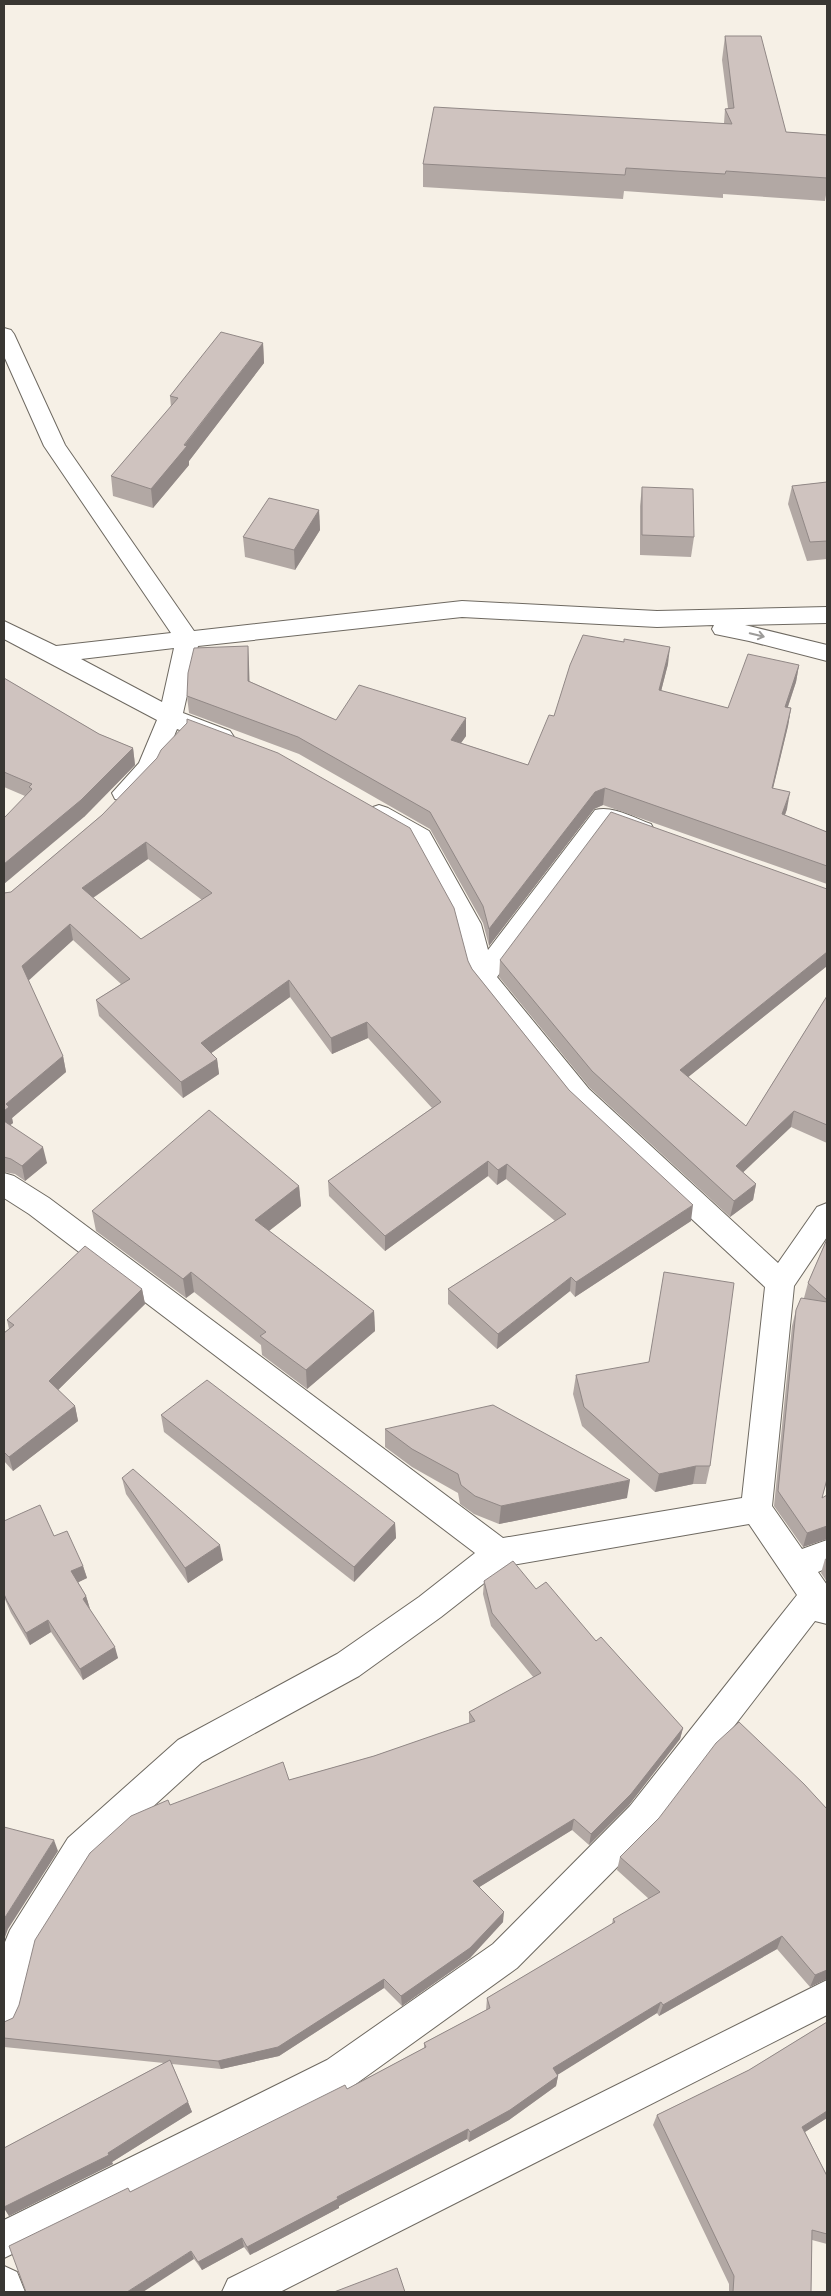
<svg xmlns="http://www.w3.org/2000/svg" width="831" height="2296" font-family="'DejaVu Sans',sans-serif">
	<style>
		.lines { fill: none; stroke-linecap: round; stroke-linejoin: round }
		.minor-casing { stroke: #6e6961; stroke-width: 2 }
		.minor { fill: #fff; fill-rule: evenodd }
		.wall { fill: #b2a8a4; fill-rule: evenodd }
		.shaded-wall { fill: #918886 }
		.building { fill: #cfc3bf; stroke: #918886; fill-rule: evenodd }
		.oneway { stroke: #9c9b99 }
	</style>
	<rect width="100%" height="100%" fill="#f6f0e6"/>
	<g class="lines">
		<defs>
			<g id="minor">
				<path d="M4 328 11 330 14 334 65 445 194 631 462 601 657 611 827 607V623L745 625 827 645V661L749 641 715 634 712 629 714 625 657 627 462 617 198 646 183 713 230 731 234 737 230 743 222 745 177 729C168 751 147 809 115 799L112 793 139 763 157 720 4 639V621L56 646 171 633 44 446 4 356ZM174 648 162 702 81 659Z"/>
				<path d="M379 805 388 808 429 831 481 924 488 950 595 810C613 805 634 818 651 824L654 830 651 836 642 839 609 827 497 977 589 1089 778 1263 817 1207 827 1203V1237L794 1286 772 1506 802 1549 827 1540V1568L818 1572 827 1585V1624L815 1621 654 1830 517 1968 353 2086 4 2258V2220L327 2060 493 1944 630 1806 797 1595 749 1524 506 1566 441 1617 359 1676 202 1762 92 1862 38 1949 22 2014 16 2026 4 2031 5 1942 10 1930 68 1838 178 1740 337 1654 419 1597 475 1553 29 1214 4 1198V1173L14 1176 49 1198 503 1538 742 1498 765 1287 569 1105 473 984 469 977 455 924 411 843 370 820 367 814 370 808Z"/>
				<polygon points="827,1980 827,2015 280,2292 222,2292 228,2279"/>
				<polygon points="4,2266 17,2272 25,2292 4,2292"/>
			</g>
		</defs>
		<use href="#minor" class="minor-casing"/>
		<use href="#minor" class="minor"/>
	</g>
	<g class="wall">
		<polygon points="725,36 786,132 827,135 827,189 825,201 723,194 723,198 624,191 623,199 423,187 423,164 724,123 725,109 728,108 722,60"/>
		<polygon points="263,343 264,363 189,461 189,465 153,508 113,496 111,476 171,407 170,396"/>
		<polygon points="827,482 827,559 807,561 788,504 792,486"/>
		<polygon points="642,487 694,537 691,557 640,555 640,506"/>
		<polygon points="319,510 320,530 295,570 245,557 243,537"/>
		<polygon points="248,646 249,681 336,720 466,736 461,743 528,765 554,716 668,664 661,691 728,708 799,665 796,682 788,707 791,708 788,726 773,788 787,809 785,815 827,832 827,884 603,805 594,809 489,946 483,923 430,829 299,754 189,713 187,696"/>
		<polygon points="4,678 99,734 133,748 135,765 84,817 25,796 4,787"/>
		<path d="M102 815 468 961 472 969 569 1090 691 1221 575 1297 570 1291 497 1349 448 1304V1289L555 1221 506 1179 497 1185 488 1176 385 1251 329 1196 328 1181 432 1108 368 1038 332 1054 290 997 211 1053 217 1059 219 1074 183 1098 99 1016 96 1000 121 984 73 940 28 980 63 1056 66 1072 12 1118 13 1123 10 1125 47 1163 25 1181 15 1174 4 1172V893L11 892ZM148 859 202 900 141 939 93 898Z"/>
		<polygon points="827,889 827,966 688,1077 746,1126 827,996 827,1143 791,1127 743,1172 756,1184 753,1200 730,1217 590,1088 499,977 500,960"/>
		<polygon points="299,1186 301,1206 269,1231 374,1311 375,1331 307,1389 262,1355 261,1345 194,1292 186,1298 96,1231 92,1211"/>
		<polygon points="827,1239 827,1479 822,1498 827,1495 827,1539 803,1547 774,1506 792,1326 796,1310 804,1298 808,1283"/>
		<polygon points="142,1289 145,1304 58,1390 75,1406 78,1421 13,1471 4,1461 4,1333 9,1329 7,1320"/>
		<polygon points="576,1375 710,1466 706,1484 693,1484 655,1492 582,1426 573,1394"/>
		<polygon points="161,1415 395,1523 396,1538 354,1582 164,1432"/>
		<polygon points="385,1429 627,1498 499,1524 474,1514 460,1504 458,1493 412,1467 385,1447"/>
		<polygon points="122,1478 223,1560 188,1583 126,1494"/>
		<polygon points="4,1521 54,1536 83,1566 87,1578 78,1582 86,1596 90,1609 118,1658 83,1680 51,1632 30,1645 11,1613 4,1597"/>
		<polygon points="827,1558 827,1582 821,1573 825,1559"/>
		<polygon points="484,1581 536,1589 596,1641 683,1728 680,1739 629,1805 589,1845 572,1830 479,1887 503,1922 470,1958 402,2006 384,1988 279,2056 221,2069 172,2064 192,2112 112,2162 113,2164 9,2216 4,2208 4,2148 164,2063 4,2047 4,2022 13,2018 170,1805 289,1780 374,1756 469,1724 469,1712 534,1678 491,1626 483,1594"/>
		<polygon points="827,1809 827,1979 810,1987 777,1949 659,2016 657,2013 558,2074 558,2076 556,2086 509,2120 469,2142 467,2139 339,2206 339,2208 250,2255 244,2247 202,2270 194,2259 130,2192 347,2089 424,2048 424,2043 486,2010 487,1998 612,1924 613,1919 649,1899 617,1870 620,1857"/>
		<polygon points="827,2022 827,2118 805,2132 827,2176 827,2244 812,2240 811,2292 729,2292 729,2284 653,2125 657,2115 749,2070"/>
	</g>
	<g class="shaded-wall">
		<polygon points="263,343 264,363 189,461 189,465 153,508 151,489"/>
		<polygon points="319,510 320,530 295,570 294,550"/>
		<polygon points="248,646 249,664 250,698 248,681"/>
		<polygon points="670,647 668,664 657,707 659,690"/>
		<polygon points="799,665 796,682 782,724 785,707"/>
		<polygon points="791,708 788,726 769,805 772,788"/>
		<polygon points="466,718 466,736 451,757 451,740"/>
		<polygon points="133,748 135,765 84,817 4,884 4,864"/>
		<polygon points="605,788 603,805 594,809 489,946 489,929 595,792"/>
		<polygon points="790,792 787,809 779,831 782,814"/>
		<polygon points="146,842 148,859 84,904 82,888"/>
		<polygon points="70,924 73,940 26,983 22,966"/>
		<polygon points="827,952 827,966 677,1086 680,1070"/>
		<polygon points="289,980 290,997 203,1059 201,1043"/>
		<polygon points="367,1022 368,1038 332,1054 331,1038"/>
		<polygon points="63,1056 66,1072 12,1118 13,1123 4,1130 4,1111 6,1104"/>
		<polygon points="217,1059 219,1074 183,1098 181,1082"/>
		<polygon points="794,1111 791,1127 733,1182 736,1166"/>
		<polygon points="43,1147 47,1163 25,1181 22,1166"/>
		<polygon points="488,1161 488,1176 385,1251 385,1236"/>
		<polygon points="507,1164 506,1179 497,1185 498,1170"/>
		<polygon points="756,1184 753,1200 730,1217 734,1201"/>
		<polygon points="299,1186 301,1206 257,1240 255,1220"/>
		<polygon points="693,1205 691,1221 575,1297 576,1282"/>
		<polygon points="191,1272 194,1292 186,1298 183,1279"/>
		<polygon points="571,1277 570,1291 497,1349 498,1334"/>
		<polygon points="142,1289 145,1304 53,1395 49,1381"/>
		<polygon points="374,1311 375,1331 307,1389 306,1370"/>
		<polygon points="75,1406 78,1421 13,1471 9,1457"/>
		<polygon points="696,1466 693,1484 655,1492 659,1474"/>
		<polygon points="630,1480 627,1498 499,1524 501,1506"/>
		<polygon points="395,1523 396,1538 354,1582 354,1567"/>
		<polygon points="827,1526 827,1539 803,1547 807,1533"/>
		<polygon points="220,1545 223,1560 188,1583 185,1568"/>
		<polygon points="83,1566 87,1578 75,1584 71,1571"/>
		<polygon points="86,1596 90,1609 83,1599"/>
		<polygon points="48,1620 51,1632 30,1645 26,1633"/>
		<polygon points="115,1647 118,1658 83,1680 80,1669"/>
		<polygon points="683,1728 680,1739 629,1805 589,1845 591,1834"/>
		<polygon points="574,1819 572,1830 473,1891 473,1881"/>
		<polygon points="54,1840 58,1851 8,1929 4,1940 4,1919"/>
		<polygon points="504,1912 503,1922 470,1958 402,2006 401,1996"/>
		<polygon points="782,1936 777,1949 659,2016 663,2005"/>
		<polygon points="827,1970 827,1979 810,1987 815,1975"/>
		<polygon points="384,1979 384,1988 279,2056 221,2069 218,2061"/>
		<polygon points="661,2002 657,2013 551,2079 553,2068"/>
		<polygon points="558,2076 556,2086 509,2120 469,2142 470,2132"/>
		<polygon points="188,2102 192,2112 112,2162 113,2164 9,2216 4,2208 4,2207 108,2153"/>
		<polygon points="827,2111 827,2118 797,2137 802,2127"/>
		<polygon points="468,2129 467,2139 339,2206 339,2208 250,2255 247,2247 337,2197"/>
		<polygon points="242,2238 244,2247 202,2270 198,2262"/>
		<polygon points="191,2251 194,2259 143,2292 127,2292"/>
	</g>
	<g class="building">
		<polygon points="725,36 761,36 786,132 827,135 827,178 726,171 725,174 626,168 625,175 423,164 434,107 732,124 725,109 734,108"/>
		<polygon points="221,332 263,343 184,445 187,446 151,489 111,476 178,398 170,396"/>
		<polygon points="827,482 827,541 810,542 792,486"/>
		<polygon points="642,487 693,489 694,537 642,535"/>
		<polygon points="269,498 319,510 294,550 243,537"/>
		<polygon points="583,635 624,642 624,639 670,647 659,690 728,708 748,654 799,665 785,707 791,708 772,788 790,792 782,814 827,832 827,866 605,788 595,792 489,929 483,906 430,812 298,737 187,696 188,673 194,648 248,646 248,681 336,720 359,685 466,718 451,740 528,765 549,715 554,716 570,665"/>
		<polygon points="4,678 99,734 133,748 81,800 4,864 4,818 32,789 29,787 32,784 4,772"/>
		<path d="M187 719 278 753 410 828 454 908 468 961 472 969 569 1090 693 1205 576 1282 571 1277 498 1334 448 1289 566 1214 507 1164 498 1170 488 1161 385 1236 328 1181 441 1102 367 1022 331 1038 289 980 201 1043 217 1059 181 1082 96 1000 130 979 70 924 22 966 63 1056 6 1104 9 1107 4 1111V893L11 892 102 815 157 758 161 750 187 723ZM146 842 212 893 141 939 82 888Z"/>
		<polygon points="611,812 827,889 827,952 680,1070 746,1126 827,996 827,1125 794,1111 736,1166 756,1184 734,1201 592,1071 500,960"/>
		<polygon points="209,1110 299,1186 255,1220 374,1311 306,1370 260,1336 266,1332 191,1272 183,1279 92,1211"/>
		<polygon points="4,1121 43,1147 22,1166 11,1159 4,1157"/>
		<polygon points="827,1239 827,1300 808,1283"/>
		<polygon points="85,1246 142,1289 49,1381 75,1406 9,1457 4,1452 4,1333 14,1325 7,1320"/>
		<polygon points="664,1272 734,1283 710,1466 696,1466 659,1474 584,1407 576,1375 649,1362"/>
		<polygon points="801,1298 827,1302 827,1479 822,1498 827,1495 827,1526 807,1533 778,1491 796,1310"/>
		<polygon points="207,1380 395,1523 354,1567 161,1415"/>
		<polygon points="493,1405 630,1480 501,1506 475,1496 461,1485 458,1474 412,1449 385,1429"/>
		<polygon points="133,1469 220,1545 185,1568 122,1478"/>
		<polygon points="40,1505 54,1536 67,1531 83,1566 71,1571 86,1596 83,1599 115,1647 80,1669 48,1620 26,1633 7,1601 4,1594 4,1521"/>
		<polygon points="513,1561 536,1589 546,1582 596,1641 601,1637 683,1728 631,1794 591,1834 574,1819 473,1881 504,1912 470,1948 401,1996 384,1979 278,2047 218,2061 4,2038 4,2022 13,2018 19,2005 35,1940 90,1853 131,1816 168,1800 170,1805 283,1762 289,1780 374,1756 475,1721 469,1712 541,1673 492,1613 484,1581"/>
		<polygon points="739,1722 804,1784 827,1809 827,1970 815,1975 782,1936 663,2005 661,2002 553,2068 558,2076 510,2110 470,2132 468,2129 337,2197 338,2199 247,2247 242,2238 198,2262 191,2251 127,2292 26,2292 9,2246 128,2188 130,2192 345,2085 347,2089 426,2047 424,2043 490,2008 487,1998 615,1922 613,1919 660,1892 620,1857 659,1818 716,1743"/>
		<polygon points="4,1827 54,1840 4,1919"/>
		<polygon points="827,2022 827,2111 802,2127 827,2176 827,2234 812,2230 811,2292 733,2292 734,2276 657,2115 749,2070"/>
		<polygon points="170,2060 188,2102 108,2153 109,2155 4,2207 4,2148"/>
		<polygon points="397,2268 405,2292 334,2292"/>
	</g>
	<defs><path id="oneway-shaft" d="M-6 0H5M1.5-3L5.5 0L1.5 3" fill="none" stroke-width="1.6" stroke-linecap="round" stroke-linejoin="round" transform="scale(1.25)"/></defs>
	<use class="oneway" href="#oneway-shaft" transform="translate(757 635) rotate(14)"/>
	<rect width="831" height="2296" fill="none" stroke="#393733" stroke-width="10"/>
</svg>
